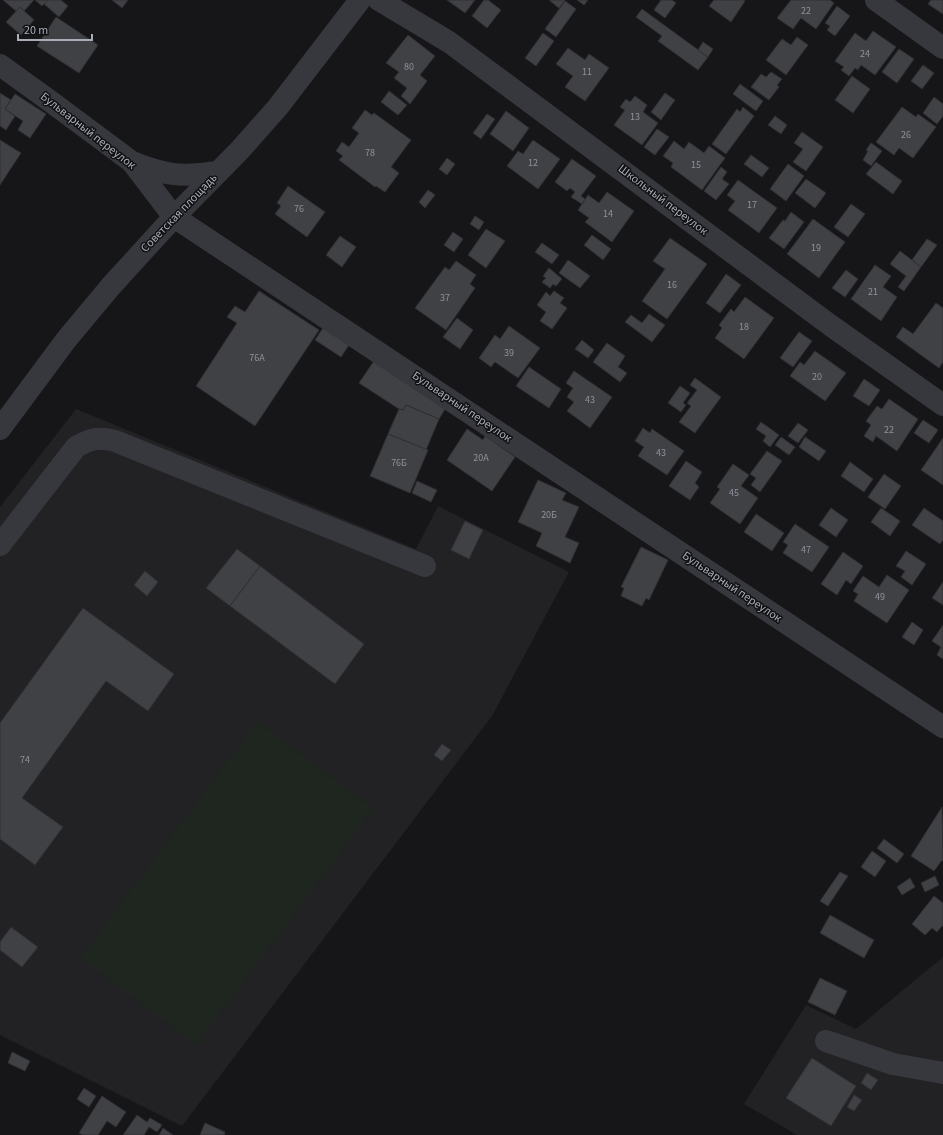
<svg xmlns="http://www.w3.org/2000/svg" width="943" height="1135" font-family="'Source Sans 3',sans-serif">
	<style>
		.built { fill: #222225 }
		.green { fill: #1e261f }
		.building { fill: #404145; stroke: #303034 }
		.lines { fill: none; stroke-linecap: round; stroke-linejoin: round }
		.minor { stroke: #37383d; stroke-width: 22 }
		.labels { text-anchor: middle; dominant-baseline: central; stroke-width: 3; stroke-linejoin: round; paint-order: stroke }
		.number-label { font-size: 10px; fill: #8e929b }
		.street-label { font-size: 12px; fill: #a8adb8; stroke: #111113 }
	</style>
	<rect width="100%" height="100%" fill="#161618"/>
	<g class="built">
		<polygon points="76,409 416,549 438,506 569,572 492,716 182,1126 0,1035 0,507"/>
		<polygon points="943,957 943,1135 797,1135 744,1104 806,1005 856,1029"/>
	</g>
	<polygon class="green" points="257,722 373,809 196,1045 80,958"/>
	<g class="building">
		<polygon points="3,0 34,0 24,11 20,7 16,11"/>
		<polygon points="35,0 48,0 42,6"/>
		<polygon points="48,0 61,0 68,6 59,17 44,4"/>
		<polygon points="112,0 128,0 122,8"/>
		<polygon points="447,0 475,0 465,13"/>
		<polygon points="484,0 488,0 501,10 487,28 472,16"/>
		<polygon points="550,0 565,0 559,8 550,1"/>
		<polygon points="577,0 588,0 584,5"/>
		<polygon points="661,0 672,0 676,3 665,18 654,10"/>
		<polygon points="714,0 744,0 745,1 731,22 709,6"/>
		<polygon points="791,0 830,0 834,3 816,29 801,18 793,29 777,18"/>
		<polygon points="931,0 943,0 943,14 928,4"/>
		<polygon points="565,1 576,9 556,37 545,29"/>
		<polygon points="837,6 850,16 835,36 827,30 830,26 825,23"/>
		<polygon points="20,7 34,20 21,35 6,22"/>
		<polygon points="642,9 708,57 698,70 658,41 662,36 636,17"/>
		<polygon points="56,17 98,45 79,73 37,46"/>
		<polygon points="873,31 896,47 875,75 861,65 858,70 855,68 849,76 841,70 844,67 835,61 855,33 866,41"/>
		<polygon points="543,33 554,41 536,66 525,58"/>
		<polygon points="408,35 435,56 420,75 427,81 410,104 401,96 407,88 394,78 399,72 386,63"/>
		<polygon points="797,37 808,45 786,75 766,60 782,39 791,45"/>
		<polygon points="703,42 713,49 708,57 698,50"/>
		<polygon points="568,48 585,60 589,54 609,68 585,101 565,87 573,76 556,64"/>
		<polygon points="899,49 914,59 897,83 882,72"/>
		<polygon points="923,65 934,73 922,89 911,81"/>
		<polygon points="771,72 782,79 777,85 779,87 769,100 751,87 761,74 766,77"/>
		<polygon points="852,76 870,89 853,113 835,100"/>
		<polygon points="740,84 763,101 756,111 733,94"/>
		<polygon points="389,91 407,105 398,115 381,102"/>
		<polygon points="0,93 11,100 5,109 15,116 6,130 0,126"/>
		<polygon points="665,93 675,100 661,120 651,112"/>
		<polygon points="15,94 46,114 30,138 18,130 23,121 5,109"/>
		<polygon points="635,96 647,105 643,112 658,123 642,145 614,125 625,110 620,107 626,99 630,102"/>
		<polygon points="934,97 943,104 943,116 937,124 923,113"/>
		<polygon points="743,107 754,116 726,154 712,144 737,109 740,112"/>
		<polygon points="902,107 916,117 918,114 936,127 913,158 899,148 894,155 876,142"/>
		<polygon points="365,110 372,115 374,113 411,140 391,167 399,173 385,192 376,186 375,187 339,160 343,156 336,151 342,142 349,147 359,133 352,128"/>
		<polygon points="506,111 529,128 513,151 490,134"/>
		<polygon points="487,114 495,119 481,139 473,133"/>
		<polygon points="775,116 787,125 781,134 768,125"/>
		<polygon points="657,129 669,137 655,155 644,147"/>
		<polygon points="802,132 823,147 806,171 793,162 803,149 794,143"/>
		<polygon points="0,140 21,153 0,185"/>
		<polygon points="533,140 560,159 538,189 507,166 518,151 523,154"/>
		<polygon points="674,141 684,149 689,142 704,153 709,146 725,158 702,190 671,167 673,163 663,156"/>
		<polygon points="871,143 882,151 871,166 863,160 868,151 866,150"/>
		<polygon points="751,155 769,168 762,177 744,164"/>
		<polygon points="447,158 455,164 447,175 439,169"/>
		<polygon points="572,159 596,176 581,196 585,199 582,204 571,197 575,192 570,188 567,191 555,182"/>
		<polygon points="876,162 902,181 893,194 866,174"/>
		<polygon points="788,164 804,176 786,201 770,189"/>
		<polygon points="721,167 727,172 722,179 729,184 716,200 704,191"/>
		<polygon points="806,179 826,193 815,208 795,193"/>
		<polygon points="738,180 777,208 759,233 728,210 735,201 727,195"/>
		<polygon points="288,186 325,212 307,237 275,214 281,206 277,203"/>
		<polygon points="428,190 435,195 425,208 419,202"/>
		<polygon points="607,192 634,211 612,242 585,222 589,218 578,210 588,195 599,203"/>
		<polygon points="851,204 865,214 848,237 834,227"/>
		<polygon points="791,212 804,222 784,249 769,238 783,220 785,221"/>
		<polygon points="475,216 484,222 479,230 470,224"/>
		<polygon points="813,219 845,242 819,278 787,254"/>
		<polygon points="486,229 505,241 486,268 468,255"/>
		<polygon points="453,232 463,239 454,252 444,245"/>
		<polygon points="592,235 611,249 603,260 584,245"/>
		<polygon points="340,236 356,247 342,267 326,255"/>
		<polygon points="670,238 707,264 667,319 642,301 665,269 653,261"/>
		<polygon points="927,239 937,245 921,267 912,260"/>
		<polygon points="542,243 559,255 552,264 535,252"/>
		<polygon points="900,251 921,267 904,291 898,287 906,276 890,264"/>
		<polygon points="568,260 590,276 580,288 559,273"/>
		<polygon points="456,261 476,275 470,284 475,288 446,330 415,308 445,267 449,270"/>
		<polygon points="875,265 891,276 883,287 897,297 881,321 851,299"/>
		<polygon points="549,268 562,279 556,286 553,284 550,288 542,282 546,278 543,276"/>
		<polygon points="846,270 858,279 845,297 832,288"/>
		<polygon points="726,274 741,285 720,313 706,303"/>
		<polygon points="259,291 319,330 255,426 196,386 237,323 227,317 235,306 245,312"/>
		<polygon points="554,291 564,298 560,303 567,308 552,329 540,321 546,312 537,305 546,292 550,296"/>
		<polygon points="745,297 774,318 744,359 715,338 722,328 719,325 731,309 734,312"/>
		<polygon points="936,303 943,308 943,362 939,368 896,337 903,327 913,334"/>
		<polygon points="649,314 665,325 652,342 625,322 631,315 642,323"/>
		<polygon points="457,318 473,330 460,349 443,337"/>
		<polygon points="509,326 540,348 518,378 495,362 491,367 479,358 495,335 500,339"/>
		<polygon points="323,328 349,345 341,357 315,340"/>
		<polygon points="799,332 812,341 793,367 780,358"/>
		<polygon points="582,340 594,350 588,358 575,349"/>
		<polygon points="607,343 625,356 618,367 627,373 620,382 593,362"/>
		<polygon points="815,351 846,373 825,401 790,376 800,362 804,365"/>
		<polygon points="374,361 445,409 439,419 406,405 403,410 399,409 359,383"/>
		<polygon points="529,367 561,389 549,408 516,386"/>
		<polygon points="574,371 612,397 590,428 567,411 574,402 567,397 573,388 566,383"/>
		<polygon points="695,378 721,397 695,433 679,422 691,406 687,403 697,390 690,385"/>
		<polygon points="864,379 880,390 869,406 853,396"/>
		<polygon points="680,386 690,393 683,403 686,405 681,412 668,403"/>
		<polygon points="889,399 918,419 897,451 876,436 873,442 864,436 871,425 866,421 877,406 882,409"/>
		<polygon points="406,405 439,419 426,450 388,434 399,409 403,410"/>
		<polygon points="923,420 938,430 929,443 914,433"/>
		<polygon points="761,422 779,435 770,447 763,441 766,436 756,429"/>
		<polygon points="798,423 808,430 798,443 788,436"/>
		<polygon points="643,428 650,433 652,429 684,451 667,475 638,456 644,447 635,441"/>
		<polygon points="467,429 483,440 485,436 515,457 492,491 447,460"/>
		<polygon points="388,434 428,450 410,493 370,476"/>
		<polygon points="781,437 795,447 789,455 775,445"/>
		<polygon points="805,437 826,451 819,461 799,447"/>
		<polygon points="943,438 943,485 921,470"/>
		<polygon points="767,451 782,461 760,492 751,485 756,478 750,474"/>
		<polygon points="686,461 702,472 695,483 699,487 690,500 669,486"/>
		<polygon points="850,462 873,479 864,492 841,476"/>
		<polygon points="733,464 749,475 741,486 758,498 740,524 710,503 720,489 717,487"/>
		<polygon points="884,474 901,486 885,509 868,497"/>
		<polygon points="538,480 566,493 562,500 579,507 565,537 579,543 570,563 536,546 542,533 518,522"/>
		<polygon points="417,481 437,490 431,502 412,493"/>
		<polygon points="831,508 848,520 836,537 819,525"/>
		<polygon points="881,508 900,521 890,536 871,522"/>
		<polygon points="924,508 943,521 943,540 940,544 912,525"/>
		<polygon points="756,514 784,533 772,551 744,532"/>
		<polygon points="465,521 483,530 469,559 451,550"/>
		<polygon points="795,524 829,547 812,572 783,553 788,545 783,542"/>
		<polygon points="641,547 668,560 649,600 646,598 642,606 621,596 624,588 621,587"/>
		<polygon points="237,549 260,566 230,606 206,588"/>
		<polygon points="906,551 926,564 912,585 901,577 905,571 896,566"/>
		<polygon points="843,552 863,566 851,584 846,580 837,595 821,584"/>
		<polygon points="260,566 364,644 335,684 230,606"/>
		<polygon points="145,571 158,582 147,596 134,585"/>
		<polygon points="887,575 909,590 887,623 854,601 858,594 853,591 863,576 879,587"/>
		<polygon points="943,582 943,605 932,598"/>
		<polygon points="83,608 174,674 148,711 106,681 22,798 63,827 35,865 0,839 0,723"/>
		<polygon points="912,622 923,630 914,645 902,637"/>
		<polygon points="943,625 943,659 937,655 941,647 932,641"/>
		<polygon points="442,744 451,750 442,761 434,755"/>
		<polygon points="942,807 943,861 942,860 934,871 911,856"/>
		<polygon points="884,839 904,854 897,863 877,848"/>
		<polygon points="872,851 886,861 875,877 861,867"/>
		<polygon points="840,872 848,876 828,906 820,901"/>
		<polygon points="935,876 939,885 925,892 921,883"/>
		<polygon points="910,878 915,887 902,895 897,887"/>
		<polygon points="934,896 943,903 943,926 942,926 937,932 932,928 925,935 912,924"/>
		<polygon points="830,915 874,940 864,958 820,933"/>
		<polygon points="11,927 38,947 22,967 0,950 0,942"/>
		<polygon points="820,978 847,991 835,1015 808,1002"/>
		<polygon points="12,1052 30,1061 25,1071 8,1063"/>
		<polygon points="812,1058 856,1086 831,1126 786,1098"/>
		<polygon points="867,1073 878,1080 871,1090 861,1083"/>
		<polygon points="84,1088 96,1096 89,1107 77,1099"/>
		<polygon points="854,1095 862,1100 854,1111 847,1107"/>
		<polygon points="102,1096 126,1112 116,1127 107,1121 98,1135 83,1135 79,1133"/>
		<polygon points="137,1115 147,1122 150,1118 162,1125 157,1132 149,1127 144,1135 123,1135"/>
		<polygon points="205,1123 225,1132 224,1135 200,1135"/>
		<polygon points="163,1128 173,1135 159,1135"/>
	</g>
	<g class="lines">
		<g class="minor">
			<polyline points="379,0 449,42 830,325 943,405"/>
			<polyline points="876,0 943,48"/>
			<polyline points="0,65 50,101 132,162 174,217 943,727"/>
			<path d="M132 162C166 176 182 177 218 172"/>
			<polyline points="0,429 66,340 111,286 174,217 239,151 278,107 360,0"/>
			<path d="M0 545 76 447C92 438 98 437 115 441L425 566"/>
			<polyline points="826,1041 893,1064 943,1073"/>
		</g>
	</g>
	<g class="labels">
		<g class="number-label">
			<text x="806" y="11">22</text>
			<text x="865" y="54">24</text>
			<text x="409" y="67">80</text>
			<text x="587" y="72">11</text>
			<text x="635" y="117">13</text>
			<text x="906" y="135">26</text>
			<text x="370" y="153">78</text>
			<text x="533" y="163">12</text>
			<text x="696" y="165">15</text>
			<text x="752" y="205">17</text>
			<text x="299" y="209">76</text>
			<text x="608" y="214">14</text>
			<text x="816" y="248">19</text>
			<text x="672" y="285">16</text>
			<text x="873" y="292">21</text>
			<text x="445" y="298">37</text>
			<text x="744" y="327">18</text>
			<text x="509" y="353">39</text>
			<text x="257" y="358">76А</text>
			<text x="817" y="377">20</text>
			<text x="590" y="400">43</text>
			<text x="889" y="430">22</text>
			<text x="661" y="453">43</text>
			<text x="481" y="458">20А</text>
			<text x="399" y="463">76Б</text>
			<text x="734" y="493">45</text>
			<text x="549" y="515">20Б</text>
			<text x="806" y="550">47</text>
			<text x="880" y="597">49</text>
			<text x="25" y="760">74</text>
		</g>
		<g class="street-label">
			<text transform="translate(88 131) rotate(38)">Бульварный переулок</text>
			<text transform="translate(663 200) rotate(37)">Школьный переулок</text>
			<text transform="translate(179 213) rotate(-46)">Советская площадь</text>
			<text transform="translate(462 407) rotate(34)">Бульварный переулок</text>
			<text transform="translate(732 587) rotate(34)">Бульварный переулок</text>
		</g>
	</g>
	<path d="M18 34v6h74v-6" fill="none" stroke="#a8adb8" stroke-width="2"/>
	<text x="24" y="34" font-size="12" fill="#a8adb8" stroke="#111113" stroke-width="3" paint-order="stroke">20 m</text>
</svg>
